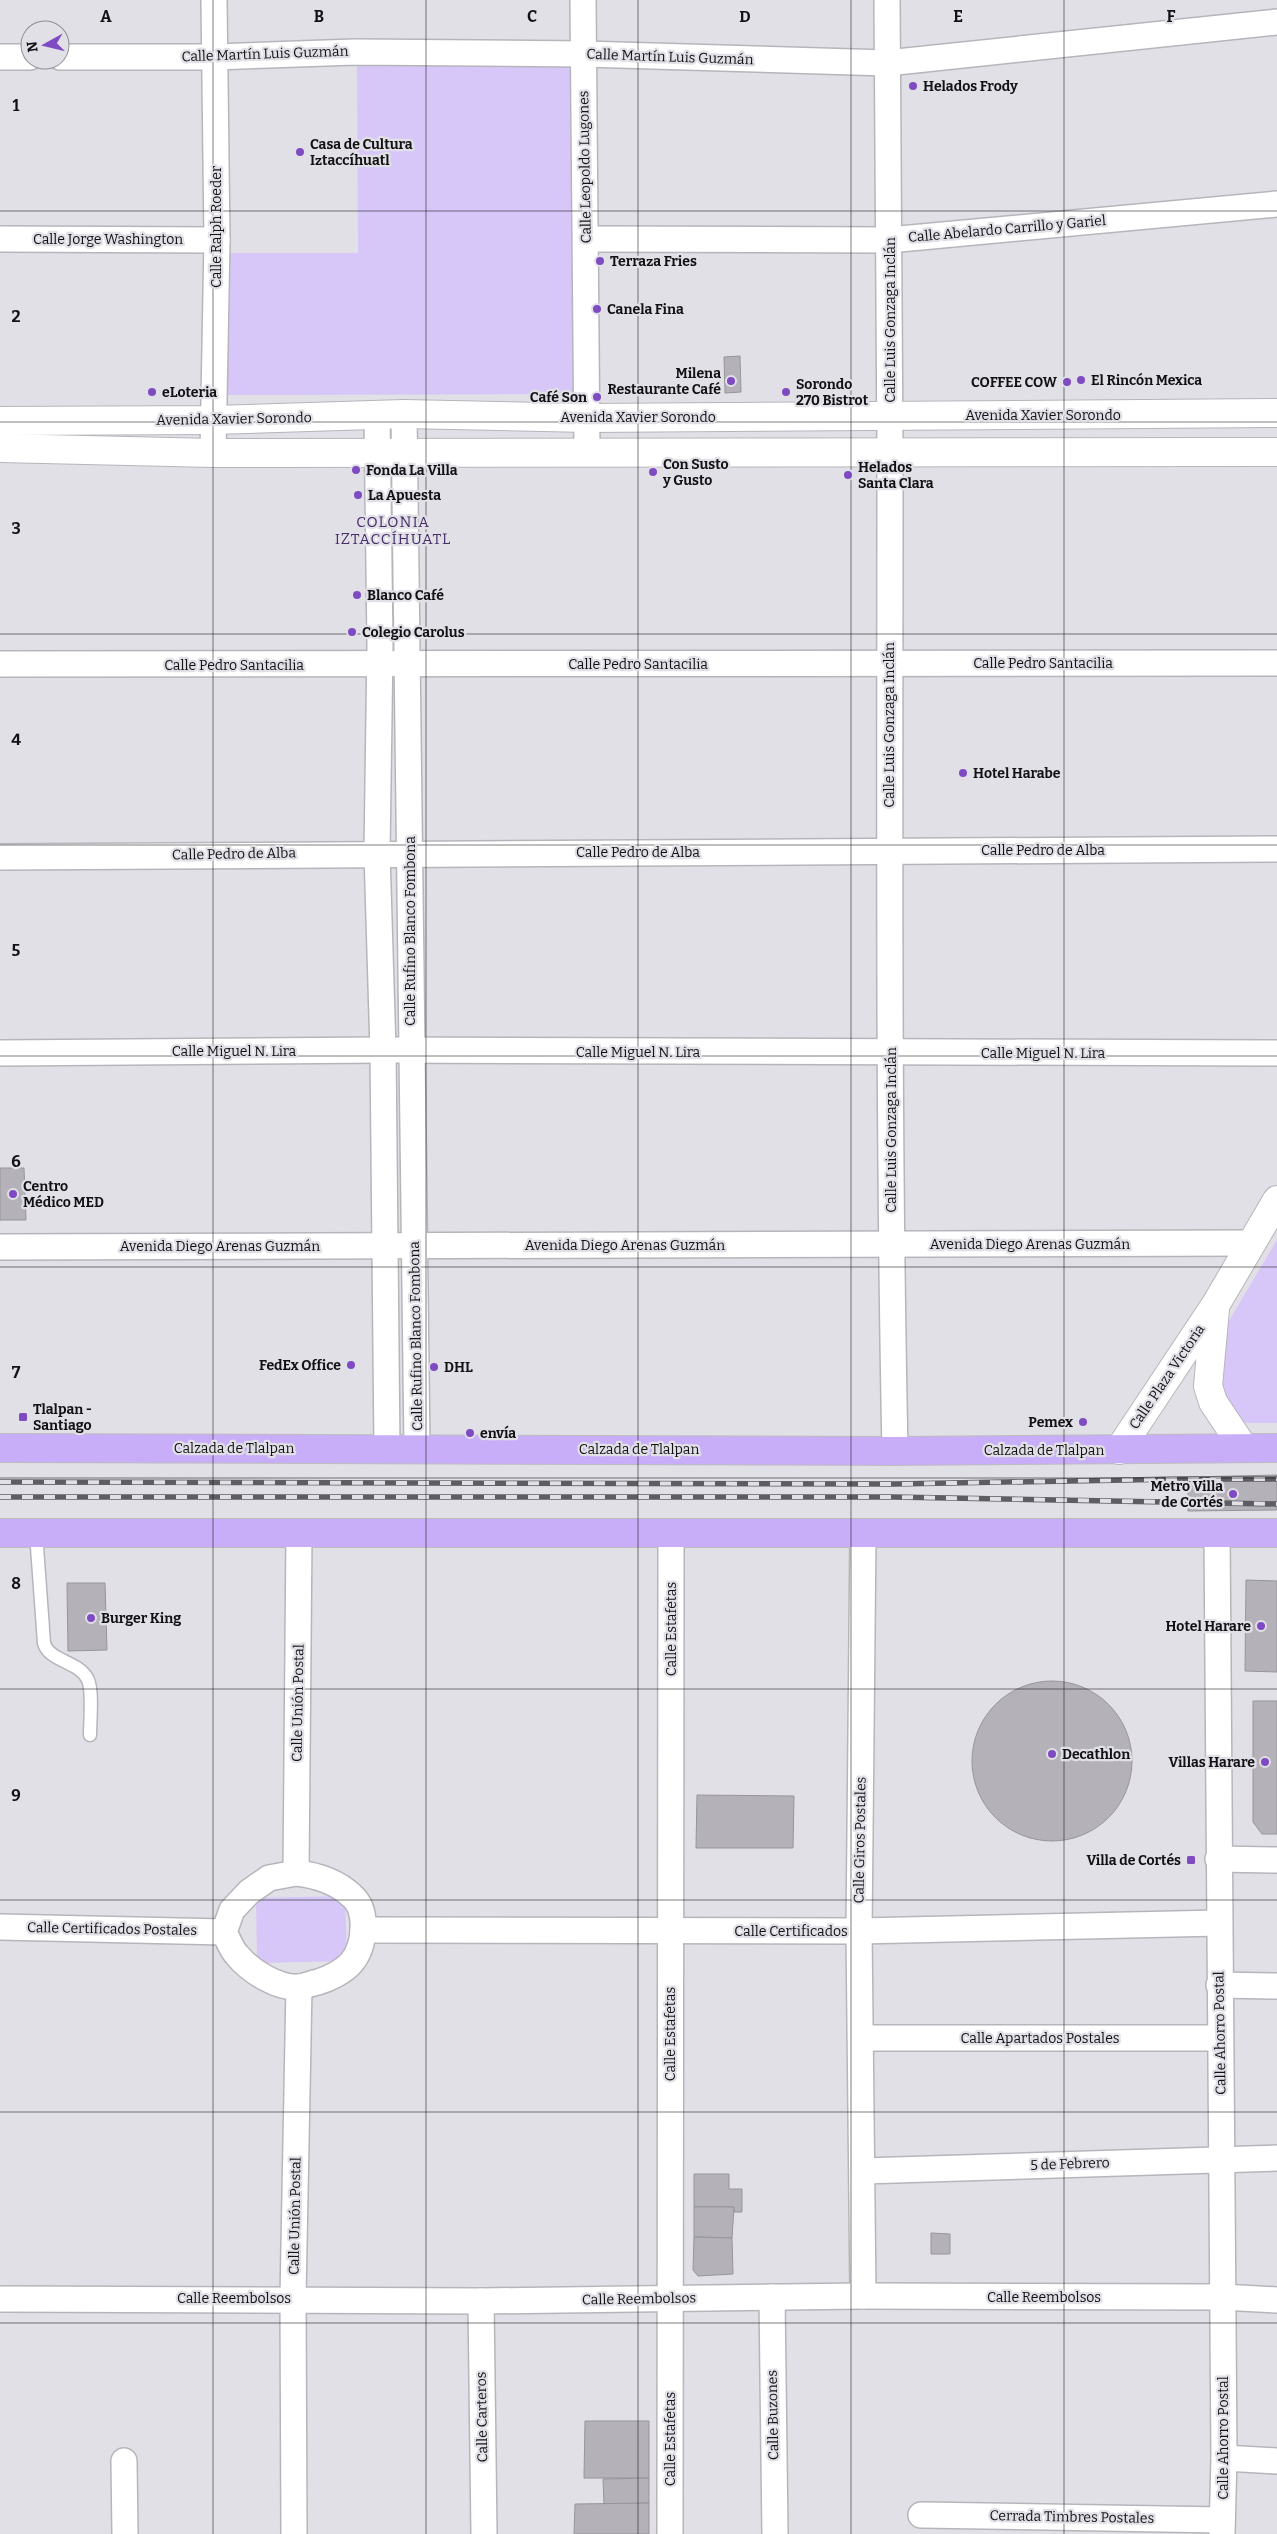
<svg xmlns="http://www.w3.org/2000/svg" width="1277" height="2534" font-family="Bitter,serif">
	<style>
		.green { fill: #d7c6f8 }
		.building { fill: #b4b2b8; stroke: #96959b }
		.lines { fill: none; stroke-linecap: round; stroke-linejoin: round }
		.lane-casing { stroke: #b7b5bb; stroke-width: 15 }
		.street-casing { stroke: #b7b5bb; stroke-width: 28 }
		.secondary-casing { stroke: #b7b5bb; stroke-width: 30 }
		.highway-casing { stroke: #bdbdbd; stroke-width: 30 }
		.lane { stroke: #fff; stroke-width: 12 }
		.street { stroke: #fff; stroke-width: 25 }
		.secondary { stroke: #fff; stroke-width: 28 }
		.highway { stroke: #c8adf8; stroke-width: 28 }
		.rail-casing { stroke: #5e5e62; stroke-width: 5.5 }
		.rail { stroke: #e2e0e7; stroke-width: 4; stroke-dasharray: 11; stroke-linecap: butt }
		.grid { fill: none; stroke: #121214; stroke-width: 1; stroke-opacity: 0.55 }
		.poi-dot { fill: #7f4bc2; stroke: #e2e0e7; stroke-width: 2 }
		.labels { text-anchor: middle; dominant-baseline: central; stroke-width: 4.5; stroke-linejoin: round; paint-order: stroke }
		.street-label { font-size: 14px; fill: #121214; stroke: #e2e0e7 }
		.poi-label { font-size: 14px; font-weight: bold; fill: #121214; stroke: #e2e0e7; text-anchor: start }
		.neighbourhood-label { font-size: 15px; letter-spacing: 1px; fill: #462e69; stroke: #e2e0e7 }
		.grid-label { font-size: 16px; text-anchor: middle; font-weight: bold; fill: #121214; stroke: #e2e0e7; stroke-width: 4.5; stroke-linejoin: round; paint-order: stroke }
	</style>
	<rect width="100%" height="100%" fill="#e2e0e7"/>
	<g class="green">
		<polygon points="575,64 576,394 222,395 222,253 358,253 357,65"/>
		<polygon points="1277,1240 1277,1423 1242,1423 1219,1395 1224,1329"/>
		<polygon points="345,1896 347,1961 257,1963 256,1898"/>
	</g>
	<g class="building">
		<polygon points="740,356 741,392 725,393 724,357"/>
		<polygon points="0,1168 24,1168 26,1220 0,1220"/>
		<polygon points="1277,1475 1277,1510 1188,1511 1188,1477"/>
		<polygon points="1246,1580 1277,1581 1277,1672 1245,1671"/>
		<polygon points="67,1583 105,1583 107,1650 68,1651"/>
		<circle cx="1052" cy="1761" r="80"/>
		<polygon points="1253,1701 1277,1701 1277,1834 1262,1834 1253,1822"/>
		<polygon points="697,1795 794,1796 793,1848 696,1848"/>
		<polygon points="694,2174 729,2174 729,2189 742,2189 742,2212 734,2212 734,2207 694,2207"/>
		<polygon points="694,2207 734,2207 732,2238 694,2237"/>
		<polygon points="931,2233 950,2234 950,2254 931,2254"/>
		<polygon points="694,2237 732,2238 733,2274 698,2276 693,2270"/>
		<polygon points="585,2421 649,2421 649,2478 584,2478"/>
		<polygon points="649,2478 649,2503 604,2504 603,2479"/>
		<polygon points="649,2503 649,2534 574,2534 575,2504"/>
	</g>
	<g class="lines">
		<defs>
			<path id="lane" d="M36 1533 44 1643C49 1662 80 1661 88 1680 93 1691 90 1722 90 1735"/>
			<g id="street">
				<polyline points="583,0 587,453"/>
				<path d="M887 0C887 151 890 301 890 452 890 785 888 1118 895 1451"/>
				<polyline points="0,57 30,57"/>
				<polyline points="60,57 215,57 355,52 584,54 887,63 1277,22"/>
				<polyline points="0,239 217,240"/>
				<polyline points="586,239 889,240 1277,204"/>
				<polyline points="404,414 417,1448"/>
				<polyline points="377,415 380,645 377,853 383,1050 387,1448"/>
				<polyline points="213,453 217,240 214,0"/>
				<polyline points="0,664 1277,663"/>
				<polyline points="0,857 1277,849"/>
				<polyline points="0,1053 383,1050 1277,1053"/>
				<polyline points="0,1247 1251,1243"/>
				<polyline points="1217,1533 1224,2458 1222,2534"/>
				<polyline points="1218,1859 1277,1860"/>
				<path d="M296 1873C316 1875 337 1882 352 1896 369 1911 365 1947 351 1963 344 1971 329 1979 318 1982 312 1983 306 1986 300 1987 278 1989 250 1971 237 1955 231 1949 228 1939 224 1932L232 1910 249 1892 269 1878Z"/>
				<polyline points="296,1873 299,1533"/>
				<polyline points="0,1927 224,1932"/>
				<polyline points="363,1930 859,1931 1219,1923"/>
				<polyline points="1219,1985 1277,1986"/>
				<polyline points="861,2038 1220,2038"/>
				<polyline points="863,2171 1277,2158"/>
				<polyline points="863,2296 859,1931 863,1533"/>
				<polyline points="772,2297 775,2534"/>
				<polyline points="0,2299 481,2301 863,2296 1222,2297 1277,2300"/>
				<polyline points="481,2301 484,2534"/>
				<polyline points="1224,2458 1277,2461"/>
				<polyline points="124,2461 125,2534"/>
				<polyline points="921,2515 1222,2520"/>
				<polyline points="294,2534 293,2298 299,1987"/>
				<polyline points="670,2534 671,1535"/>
			</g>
			<g id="secondary">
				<polyline points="0,421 213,420 404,414 588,418 1277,413"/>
				<polyline points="0,448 213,453 1277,452"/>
				<polyline points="1215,1309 1208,1386 1213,1402 1243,1447"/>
				<polyline points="1119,1450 1216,1304 1277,1200"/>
			</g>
			<g id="highway">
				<polyline points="0,1448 895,1451 1277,1448"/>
				<polyline points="0,1533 1277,1533"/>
			</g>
		</defs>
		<use href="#lane" class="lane-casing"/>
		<use href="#street" class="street-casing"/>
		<use href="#secondary" class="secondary-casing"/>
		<use href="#highway" class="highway-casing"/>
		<use href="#lane" class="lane"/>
		<use href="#street" class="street"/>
		<use href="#secondary" class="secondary"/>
		<use href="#highway" class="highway"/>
		<defs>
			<g id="rail">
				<polyline points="0,1482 895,1484 1181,1479 1277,1479"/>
				<polyline points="0,1497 893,1497 1277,1504"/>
			</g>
		</defs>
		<use href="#rail" class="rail-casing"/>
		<use href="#rail" class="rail"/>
	</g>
	<path class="grid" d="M213 0V2534M426 0V2534M638 0V2534M851 0V2534M1064 0V2534M0 211H1277M0 422H1277M0 634H1277M0 845H1277M0 1056H1277M0 1267H1277M0 1478H1277M0 1689H1277M0 1900H1277M0 2112H1277M0 2323H1277"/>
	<g class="poi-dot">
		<circle cx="913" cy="86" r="5"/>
		<circle cx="300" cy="152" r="5"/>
		<circle cx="600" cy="261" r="5"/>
		<circle cx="597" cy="309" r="5"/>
		<circle cx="1081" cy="380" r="5"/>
		<circle cx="731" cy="381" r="5"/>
		<circle cx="1067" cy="382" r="5"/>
		<circle cx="152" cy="392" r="5"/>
		<circle cx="786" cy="392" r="5"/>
		<circle cx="597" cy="397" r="5"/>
		<circle cx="356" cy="470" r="5"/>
		<circle cx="653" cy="472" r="5"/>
		<circle cx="848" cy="475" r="5"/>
		<circle cx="358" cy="495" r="5"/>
		<circle cx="357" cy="595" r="5"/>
		<circle cx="352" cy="632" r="5"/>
		<circle cx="963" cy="773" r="5"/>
		<circle cx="13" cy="1194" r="5"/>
		<circle cx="351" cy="1365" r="5"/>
		<circle cx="434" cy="1367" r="5"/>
		<rect x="18" y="1412" width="10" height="10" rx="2.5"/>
		<circle cx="1083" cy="1422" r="5"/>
		<circle cx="470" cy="1433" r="5"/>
		<circle cx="1233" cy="1494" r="5"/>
		<circle cx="91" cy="1618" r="5"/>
		<circle cx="1261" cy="1626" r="5"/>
		<circle cx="1052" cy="1754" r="5"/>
		<circle cx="1265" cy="1762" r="5"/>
		<rect x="1186" y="1855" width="10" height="10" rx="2.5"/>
	</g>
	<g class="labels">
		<g class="street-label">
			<text transform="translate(265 54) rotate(-2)">Calle Martín Luis Guzmán</text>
			<text transform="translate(670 57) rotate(2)">Calle Martín Luis Guzmán</text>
			<text transform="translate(585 167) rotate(-91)">Calle Leopoldo Lugones</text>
			<text transform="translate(216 227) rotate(-90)">Calle Ralph Roeder</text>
			<text transform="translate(1007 229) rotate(-5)">Calle Abelardo Carrillo y Gariel</text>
			<text x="108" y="239">Calle Jorge Washington</text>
			<text transform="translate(890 320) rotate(-90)">Calle Luis Gonzaga Inclán</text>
			<text x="1043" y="415">Avenida Xavier Sorondo</text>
			<text x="638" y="417">Avenida Xavier Sorondo</text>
			<text transform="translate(234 419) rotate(-1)">Avenida Xavier Sorondo</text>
			<text x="1043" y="663">Calle Pedro Santacilia</text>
			<text x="638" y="664">Calle Pedro Santacilia</text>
			<text x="234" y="665">Calle Pedro Santacilia</text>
			<text transform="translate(889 725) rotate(-90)">Calle Luis Gonzaga Inclán</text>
			<text x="1043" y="850">Calle Pedro de Alba</text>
			<text x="638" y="852">Calle Pedro de Alba</text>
			<text transform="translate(234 854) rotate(-1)">Calle Pedro de Alba</text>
			<text transform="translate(410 931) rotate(-90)">Calle Rufino Blanco Fombona</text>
			<text x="234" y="1051">Calle Miguel N. Lira</text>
			<text x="638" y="1052">Calle Miguel N. Lira</text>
			<text x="1043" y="1053">Calle Miguel N. Lira</text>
			<text transform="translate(891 1130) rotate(-90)">Calle Luis Gonzaga Inclán</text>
			<text x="1030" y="1244">Avenida Diego Arenas Guzmán</text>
			<text x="625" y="1245">Avenida Diego Arenas Guzmán</text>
			<text x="220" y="1246">Avenida Diego Arenas Guzmán</text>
			<text transform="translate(416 1336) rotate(-91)">Calle Rufino Blanco Fombona</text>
			<text transform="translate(1167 1377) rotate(-56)">Calle Plaza Victoria</text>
			<text x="234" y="1448">Calzada de Tlalpan</text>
			<text x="639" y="1449">Calzada de Tlalpan</text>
			<text x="1044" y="1450">Calzada de Tlalpan</text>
			<text transform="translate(671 1629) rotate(-90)">Calle Estafetas</text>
			<text transform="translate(298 1703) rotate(-89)">Calle Unión Postal</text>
			<text transform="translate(860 1840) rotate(-89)">Calle Giros Postales</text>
			<text transform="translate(112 1929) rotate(1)">Calle Certificados Postales</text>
			<text x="791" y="1931">Calle Certificados</text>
			<text transform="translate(1220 2033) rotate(-91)">Calle Ahorro Postal</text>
			<text transform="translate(670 2034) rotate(-90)">Calle Estafetas</text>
			<text x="1040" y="2038">Calle Apartados Postales</text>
			<text transform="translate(1070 2164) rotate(-2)">5 de Febrero</text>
			<text transform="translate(295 2216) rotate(-89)">Calle Unión Postal</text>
			<text x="1044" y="2297">Calle Reembolsos</text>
			<text x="234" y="2298">Calle Reembolsos</text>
			<text transform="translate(639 2299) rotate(-1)">Calle Reembolsos</text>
			<text transform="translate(773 2415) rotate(-91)">Calle Buzones</text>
			<text transform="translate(482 2417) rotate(-91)">Calle Carteros</text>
			<text transform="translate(1223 2438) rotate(-90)">Calle Ahorro Postal</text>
			<text transform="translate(670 2439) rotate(-90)">Calle Estafetas</text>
			<text transform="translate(1072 2517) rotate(1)">Cerrada Timbres Postales</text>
		</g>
		<g class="poi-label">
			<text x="923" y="86">Helados Frody</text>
			<text x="310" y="144">Casa de Cultura<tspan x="310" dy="16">Iztaccíhuatl</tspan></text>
			<text x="610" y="261">Terraza Fries</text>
			<text x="607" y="309">Canela Fina</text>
			<text x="721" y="373" text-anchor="end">Milena<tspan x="721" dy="16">Restaurante Café</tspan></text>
			<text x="1091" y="380">El Rincón Mexica</text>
			<text x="1057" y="382" text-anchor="end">COFFEE COW</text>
			<text x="796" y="384">Sorondo<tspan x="796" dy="16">270 Bistrot</tspan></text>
			<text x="162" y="392">eLoteria</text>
			<text x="587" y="397" text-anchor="end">Café Son</text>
			<text x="663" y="464">Con Susto<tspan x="663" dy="16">y Gusto</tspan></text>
			<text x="858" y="467">Helados<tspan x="858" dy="16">Santa Clara</tspan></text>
			<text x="366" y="470">Fonda La Villa</text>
			<text x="368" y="495">La Apuesta</text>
			<text x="367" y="595">Blanco Café</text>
			<text x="362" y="632">Colegio Carolus</text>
			<text x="973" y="773">Hotel Harabe</text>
			<text x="23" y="1186">Centro<tspan x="23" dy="16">Médico MED</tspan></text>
			<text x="341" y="1365" text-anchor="end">FedEx Office</text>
			<text x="444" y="1367">DHL</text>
			<text x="33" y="1409">Tlalpan -<tspan x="33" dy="16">Santiago</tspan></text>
			<text x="1073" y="1422" text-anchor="end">Pemex</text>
			<text x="480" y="1433">envía</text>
			<text x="1223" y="1486" text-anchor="end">Metro Villa<tspan x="1223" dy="16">de Cortés</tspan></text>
			<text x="101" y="1618">Burger King</text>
			<text x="1251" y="1626" text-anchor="end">Hotel Harare</text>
			<text x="1062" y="1754">Decathlon</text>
			<text x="1255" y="1762" text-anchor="end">Villas Harare</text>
			<text x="1181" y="1860" text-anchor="end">Villa de Cortés</text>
		</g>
		<g class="neighbourhood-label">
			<text x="393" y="522">COLONIA<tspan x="393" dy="17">IZTACCÍHUATL</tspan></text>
		</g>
	</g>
	<g class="grid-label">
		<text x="106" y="22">A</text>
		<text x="319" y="22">B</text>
		<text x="532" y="22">C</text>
		<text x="745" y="22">D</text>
		<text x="958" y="22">E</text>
		<text x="1171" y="22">F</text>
		<text x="16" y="111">1</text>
		<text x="16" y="322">2</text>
		<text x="16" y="534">3</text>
		<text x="16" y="745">4</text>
		<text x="16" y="956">5</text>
		<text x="16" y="1167">6</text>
		<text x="16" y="1378">7</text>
		<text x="16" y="1589">8</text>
		<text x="16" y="1801">9</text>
	</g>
	<g transform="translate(45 45) rotate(262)"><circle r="24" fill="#e2e0e7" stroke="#8f8e93"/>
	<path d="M0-4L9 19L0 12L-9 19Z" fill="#7f4bc2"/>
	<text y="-8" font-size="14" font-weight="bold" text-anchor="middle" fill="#121214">N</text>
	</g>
</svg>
